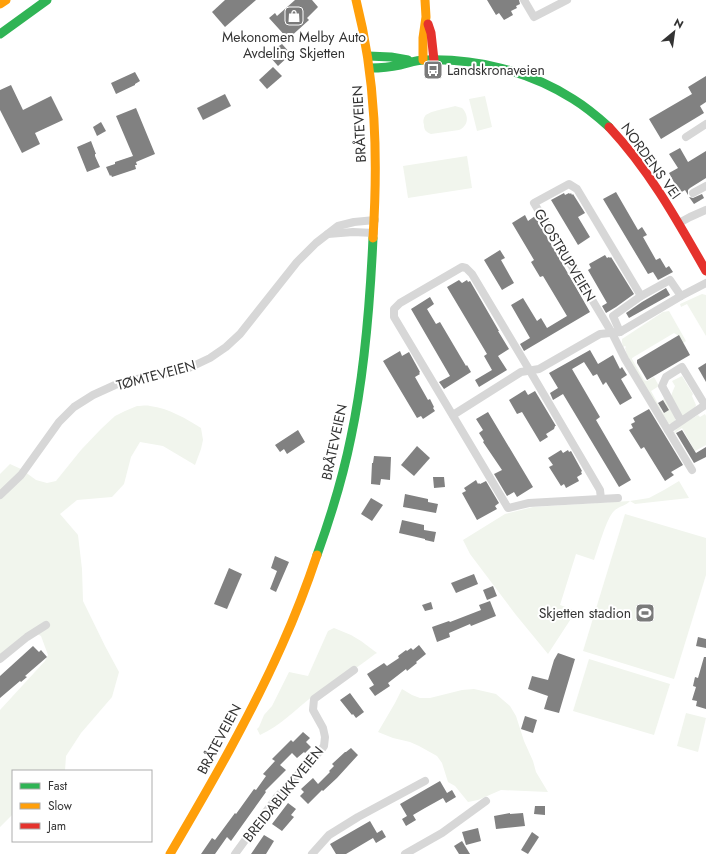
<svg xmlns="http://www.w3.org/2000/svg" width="706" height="854" font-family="Jost,sans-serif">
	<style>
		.green { fill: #f1f5ed }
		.building { fill: #818181 }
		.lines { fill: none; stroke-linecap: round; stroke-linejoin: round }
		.street { stroke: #d7d7d7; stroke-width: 8 }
		.fast { stroke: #30b455; stroke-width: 9 }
		.slow { stroke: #ff9f0a; stroke-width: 9 }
		.jam { stroke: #e5322d; stroke-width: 9 }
		.labels { text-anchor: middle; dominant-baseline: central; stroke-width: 4; stroke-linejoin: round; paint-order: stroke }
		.poi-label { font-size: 14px; fill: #333; stroke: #fff }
		.street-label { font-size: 14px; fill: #333; stroke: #fff }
	</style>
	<rect width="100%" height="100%" fill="#fff"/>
	<g class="green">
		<polygon points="485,96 492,127 477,131 469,99"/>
		<path d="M455 106 462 108C469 115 469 126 459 130L431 134C426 132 424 130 424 125 423 122 423 119 425 116 429 111 449 108 455 106Z"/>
		<polygon points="467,156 472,188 408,198 403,166"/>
		<polygon points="702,294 706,295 706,336 687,304 681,307 680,304"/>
		<path d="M669 311 686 341 683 343 679 336 674 333 632 358V359L644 380 647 381 654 377 659 386 651 391 663 413 665 414 664 413 669 410 663 399 665 398 673 411 671 412H672C673 413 675 415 675 417 677 422 671 425 667 423L628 358 625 348 626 347 625 346 623 347 622 342V339L663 312Z"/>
		<polygon points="682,376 693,394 692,396 696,405 694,410 683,417 671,399 672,393 675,386 672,381"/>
		<path d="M137 406C142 406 146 405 150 406 169 408 186 419 201 428L203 440 201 449 195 465 163 446 140 442 131 457 124 484 112 497 77 500 60 514 78 535 82 569 83 601 105 646 119 672 112 697 81 733 66 756 65 771H13V814L0 827V710L45 661 48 655 41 636 34 632 0 656V474L10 464 21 469 36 480 47 483 56 481 81 450 101 429 115 416 125 411Z"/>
		<path d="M705 414 706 416V445L695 451 682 428 673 434C678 425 690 420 698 415L700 417Z"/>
		<path d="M679 481 689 498 635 504 630 501C626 506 619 506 614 511 607 517 598 549 594 560L576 554 560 605 576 611 548 654 516 615 470 554 463 540 505 514 533 507 630 501 649 498 664 490Z"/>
		<polygon points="625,514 706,538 706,575 674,679 583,651"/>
		<path d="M334 628 351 635 361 641 377 653 375 654C355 670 334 682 313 696 296 709 280 726 260 735L257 729 259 727 264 715 272 706 289 672 308 676 328 631Z"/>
		<polygon points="589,659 670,684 654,735 573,711"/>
		<polygon points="402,689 412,695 420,698 430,698 462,690 474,689 496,694 510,706 516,716 524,741 533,761 536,772 548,792 501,790 478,800 468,802 455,786 448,782 442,763 437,756 419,746 410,742 393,738 378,732 395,703"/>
		<polygon points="686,713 706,718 698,752 677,746"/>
	</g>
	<g class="building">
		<polygon points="225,0 256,0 225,27 212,12"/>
		<polygon points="295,0 312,0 318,7 307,18 309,20 288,39 269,18 275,13 277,16"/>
		<polygon points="487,0 519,0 520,4 516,6 517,8 511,11 513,15 504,20 499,13 496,15"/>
		<polygon points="282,44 291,54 278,66 271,58 279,51 276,48"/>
		<polygon points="273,67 282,76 267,89 259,80"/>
		<polygon points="135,72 140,81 135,84 135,85 116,94 111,83"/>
		<polygon points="706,76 706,102 700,106 704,113 661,139 649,119 692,94 688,87"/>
		<polygon points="11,85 23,110 51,96 63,120 35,133 40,144 22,153 0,110 0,90"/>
		<polygon points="225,94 231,106 203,120 197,108"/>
		<polygon points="136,108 155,154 136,162 137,165 135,165 136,169 112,177 111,175 110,176 106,167 115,164 115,162 133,156 116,116"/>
		<polygon points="101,122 106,131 97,136 93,127"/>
		<polygon points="91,141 96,154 95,154 95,156 100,167 87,172 77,147"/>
		<polygon points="680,148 688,162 706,151 706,178 690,188 688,190 688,195 685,190 680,193 669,173 678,168 669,154"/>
		<polygon points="616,192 638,230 642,227 647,235 643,237 656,260 660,258 666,268 669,266 673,272 658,280 653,272 648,274 603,199"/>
		<polygon points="564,193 565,195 569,193 570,194 571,193 572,195 573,194 585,213 578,217 590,237 578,245 551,200"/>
		<polygon points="702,194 704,198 694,204 689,197 693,198"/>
		<polygon points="525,215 528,221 535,216 590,312 524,351 520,344 530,338 511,305 523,298 537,321 541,318 547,328 567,316 543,276 540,277 531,262 534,260 512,223"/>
		<polygon points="500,250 505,258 501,260 514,283 502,290 484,260"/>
		<polygon points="605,255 607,258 609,257 610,258 611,257 634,294 616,307 606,313 602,306 607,303 588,270 591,268 589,264"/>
		<polygon points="459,280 462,283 467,280 468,282 470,281 499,331 498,331 509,349 498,356 507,370 479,387 475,380 492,370 484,356 487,354 447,287"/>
		<polygon points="666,288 670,295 629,318 626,313 642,302"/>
		<polygon points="430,297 434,304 427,309 436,324 440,322 466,366 467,365 471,372 444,389 439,382 450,376 411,309"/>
		<polygon points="679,335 690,355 647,380 637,363 637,360"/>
		<polygon points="590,350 598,364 613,355 620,369 622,367 627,375 621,379 632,398 620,405 606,382 603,385 597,374 593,376 584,362 572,369 600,417 596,420 631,480 619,487 563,394 553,400 550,393 558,388 549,373"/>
		<polygon points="400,351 402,356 409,352 420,372 419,373 420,374 415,377 428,400 430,399 434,407 433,408 435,411 423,419 421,416 417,418 383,361"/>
		<polygon points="706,363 706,382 698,368"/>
		<polygon points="525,390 528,395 535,391 556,426 555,426 554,429 546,434 548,437 540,442 522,412 517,414 509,400"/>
		<polygon points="663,400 669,410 664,413 658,403"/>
		<polygon points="649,409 683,465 671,472 674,475 665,481 644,447 641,449 629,430 633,428 631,424 635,422 633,418"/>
		<polygon points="488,412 533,487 517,497 514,492 507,496 494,474 502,470 483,442 484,441 479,433 483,430 476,419"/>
		<polygon points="298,430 305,442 287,454 284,449 280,452 275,445"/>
		<polygon points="682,430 696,453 706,447 706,457 694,463 676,433"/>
		<polygon points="417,446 430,458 414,476 401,465"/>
		<polygon points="561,450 563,453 568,450 569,452 571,451 582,471 581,472 582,474 577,477 579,481 566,488 564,484 561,486 549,467 553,465 548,458"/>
		<polygon points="374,456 391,457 390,480 381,479 380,485 371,484 372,463 373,463"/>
		<polygon points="433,477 444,477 445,487 434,488"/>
		<polygon points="476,480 478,484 479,483 480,484 486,481 499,503 495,506 497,509 477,520 462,493 466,491 464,488"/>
		<polygon points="405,494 428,499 428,502 438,504 436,513 403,507"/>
		<polygon points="371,498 383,505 372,521 361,514"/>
		<polygon points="402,520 424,525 424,530 436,532 434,542 425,540 425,539 399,533"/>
		<polygon points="275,556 289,562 276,592 270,589 277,571 271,568"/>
		<polygon points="229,568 242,574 227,609 214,604"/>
		<polygon points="474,574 478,584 456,593 451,583"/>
		<polygon points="493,586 497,596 487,600 483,590"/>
		<polygon points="490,601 496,616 471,626 470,624 449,633 450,637 437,642 432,627 449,621 450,622 481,610 479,605"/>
		<polygon points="431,602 433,609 425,611 422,605"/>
		<polygon points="698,637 706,639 706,648 696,646"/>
		<polygon points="419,645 426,654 416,662 417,663 407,671 406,669 388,683 390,686 375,696 369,688 374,685 367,674 384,663 387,666 399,658 398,656 406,650 407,651 411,648 413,650"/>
		<polygon points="33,646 39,652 41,650 47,657 25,676 27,677 21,682 20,681 0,698 0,676"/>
		<polygon points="558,653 575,659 559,713 544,709 548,696 528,689 532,676 548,680 554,660"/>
		<polygon points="704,657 706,657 706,709 696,706 697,701 692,700 696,687 693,686 695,677 698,678"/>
		<polygon points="350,693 364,712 356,718 353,714 352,715 340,700"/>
		<polygon points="525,716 537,720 533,733 521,729"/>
		<polygon points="303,732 310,738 306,742 311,747 305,753 304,752 297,758 292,753 280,765 286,770 265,791 266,792 231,841 227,837 215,854 201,854 212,838 215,840 235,813 236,814 254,789 256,790 266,776 263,774 275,761 272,759 291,740 293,742"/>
		<polygon points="351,748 358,755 337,778 323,791 322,790 308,804 300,796 304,792 301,789 313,778 318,784 330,772 329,771 334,766 332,764 345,752 346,752"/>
		<polygon points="440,781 447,793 452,790 456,797 446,803 443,798 425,808 413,815 416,820 406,826 402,819 407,816 400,804"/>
		<polygon points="288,803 296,809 291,815 294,817 282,831 272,824"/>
		<polygon points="535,806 545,806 545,815 534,814"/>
		<polygon points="510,813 510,814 523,813 525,826 496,829 494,816"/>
		<polygon points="370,821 377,833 382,830 386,837 376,843 373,838 346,854 336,854 330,844"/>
		<polygon points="478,828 481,841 466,845 462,832"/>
		<polygon points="532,832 539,837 528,854 521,850"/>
		<polygon points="264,835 274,841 266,854 251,854"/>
		<polygon points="462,841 470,854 459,854 454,846"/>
	</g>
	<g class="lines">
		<g class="street">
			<polyline points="524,0 534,17 567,0"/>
			<polyline points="686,137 706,124"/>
			<polyline points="693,193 706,186"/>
			<polyline points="679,223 690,217 706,210"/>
			<polyline points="328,234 353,232 374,233"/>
			<polyline points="681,296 670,280 641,296 577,189 569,184 534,203 612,333 625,359 692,470"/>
			<polyline points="620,332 613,316 641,296"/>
			<polyline points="453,415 521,372 539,369 600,334 620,332 681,296 706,283"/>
			<polyline points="668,430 705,405 682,367 666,377 662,386 681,421"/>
			<polyline points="0,495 21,475 59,422 74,407 93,395 115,385 137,379 179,371 189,368 210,358 226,347 240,334 297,262 316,243 338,226 354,222 375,220"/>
			<polyline points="601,499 600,490 530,371 472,274 466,268 462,267 400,303 394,309 394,317 508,508 529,503 618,498"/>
			<polyline points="0,659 27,637 46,625"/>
			<polyline points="235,854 276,798 321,750 324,746 325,737 323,728 313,710 314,699 354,670"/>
			<polyline points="312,854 329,835 358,817 425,781"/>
			<polyline points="405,854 442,833 486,801"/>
		</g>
		<g class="fast">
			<polyline points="0,34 47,0"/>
			<polyline points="368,56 391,57 408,60"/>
			<path d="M370 68C380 68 391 67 400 65 409 63 416 60 424 60 476 58 529 71 573 99 586 107 598 117 609 127"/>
			<path d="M317 555C331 516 343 477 351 437 365 372 370 304 373 238"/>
		</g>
		<g class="slow">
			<path d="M356 0C376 78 378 158 373 238"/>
			<polyline points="0,4 6,0"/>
			<polyline points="423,60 423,38 426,17 425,0"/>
			<path d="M170 854C210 786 250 717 282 645 295 616 307 585 317 555"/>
		</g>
		<g class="jam">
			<polyline points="428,24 431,33 434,60"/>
			<path d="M609 127C650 171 677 220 706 271"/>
		</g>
	</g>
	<defs>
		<symbol id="shop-square" viewBox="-11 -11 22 22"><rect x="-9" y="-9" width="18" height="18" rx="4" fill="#7a7a7a" stroke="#fff"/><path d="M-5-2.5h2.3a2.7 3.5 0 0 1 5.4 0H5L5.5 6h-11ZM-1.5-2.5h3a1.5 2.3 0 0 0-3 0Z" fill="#fff"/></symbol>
		<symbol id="bus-square" viewBox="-11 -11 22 22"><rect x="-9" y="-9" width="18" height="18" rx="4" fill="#7a7a7a" stroke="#fff"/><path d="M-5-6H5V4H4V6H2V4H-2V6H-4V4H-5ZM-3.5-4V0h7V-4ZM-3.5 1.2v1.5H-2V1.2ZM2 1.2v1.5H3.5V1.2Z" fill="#fff"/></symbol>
		<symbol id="stadium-square" viewBox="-11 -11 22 22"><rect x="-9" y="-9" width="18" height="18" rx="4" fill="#7a7a7a" stroke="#fff"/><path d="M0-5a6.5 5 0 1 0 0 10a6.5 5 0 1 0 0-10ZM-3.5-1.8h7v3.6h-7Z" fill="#fff"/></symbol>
	</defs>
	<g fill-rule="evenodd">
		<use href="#shop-square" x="283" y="5" width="22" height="22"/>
		<use href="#bus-square" x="422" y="59" width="22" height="22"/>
		<use href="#stadium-square" x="634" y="602" width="22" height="22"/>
	</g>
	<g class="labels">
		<g class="poi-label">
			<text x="294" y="37">Mekonomen Melby Auto<tspan x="294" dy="16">Avdeling Skjetten</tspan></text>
			<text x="447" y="70" text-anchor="start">Landskronaveien</text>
			<text x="631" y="613" text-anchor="end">Skjetten stadion</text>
		</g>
		<g class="street-label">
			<text transform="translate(359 124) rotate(-93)">BRÅTEVEIEN</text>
			<text transform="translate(651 161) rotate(54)">NORDENS VEI</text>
			<text transform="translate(565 255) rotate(59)">GLOSTRUPVEIEN</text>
			<text transform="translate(156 375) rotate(-15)">TØMTEVEIEN</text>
			<text transform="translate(334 442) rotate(-78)">BRÅTEVEIEN</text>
			<text transform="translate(219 739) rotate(-62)">BRÅTEVEIEN</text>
			<text transform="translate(283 794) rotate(-51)">BREIDABLIKKVEIEN</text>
		</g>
	</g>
	<rect x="12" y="770" width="140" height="72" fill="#ffffff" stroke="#adadad"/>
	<rect x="20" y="783" width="20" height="6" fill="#30b455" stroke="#adadad"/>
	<text x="48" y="790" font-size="12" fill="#333333">Fast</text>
	<rect x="20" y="803" width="20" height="6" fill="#ff9f0a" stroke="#adadad"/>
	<text x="48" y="810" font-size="12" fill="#333333">Slow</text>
	<rect x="20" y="823" width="20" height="6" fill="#e5322d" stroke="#adadad"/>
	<text x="48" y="830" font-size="12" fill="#333333">Jam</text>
	<g transform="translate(674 32) rotate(29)" stroke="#ffffff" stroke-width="3" paint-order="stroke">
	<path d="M0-3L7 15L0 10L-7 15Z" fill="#333333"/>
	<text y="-6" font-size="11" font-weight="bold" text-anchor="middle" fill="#333333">N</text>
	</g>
</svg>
